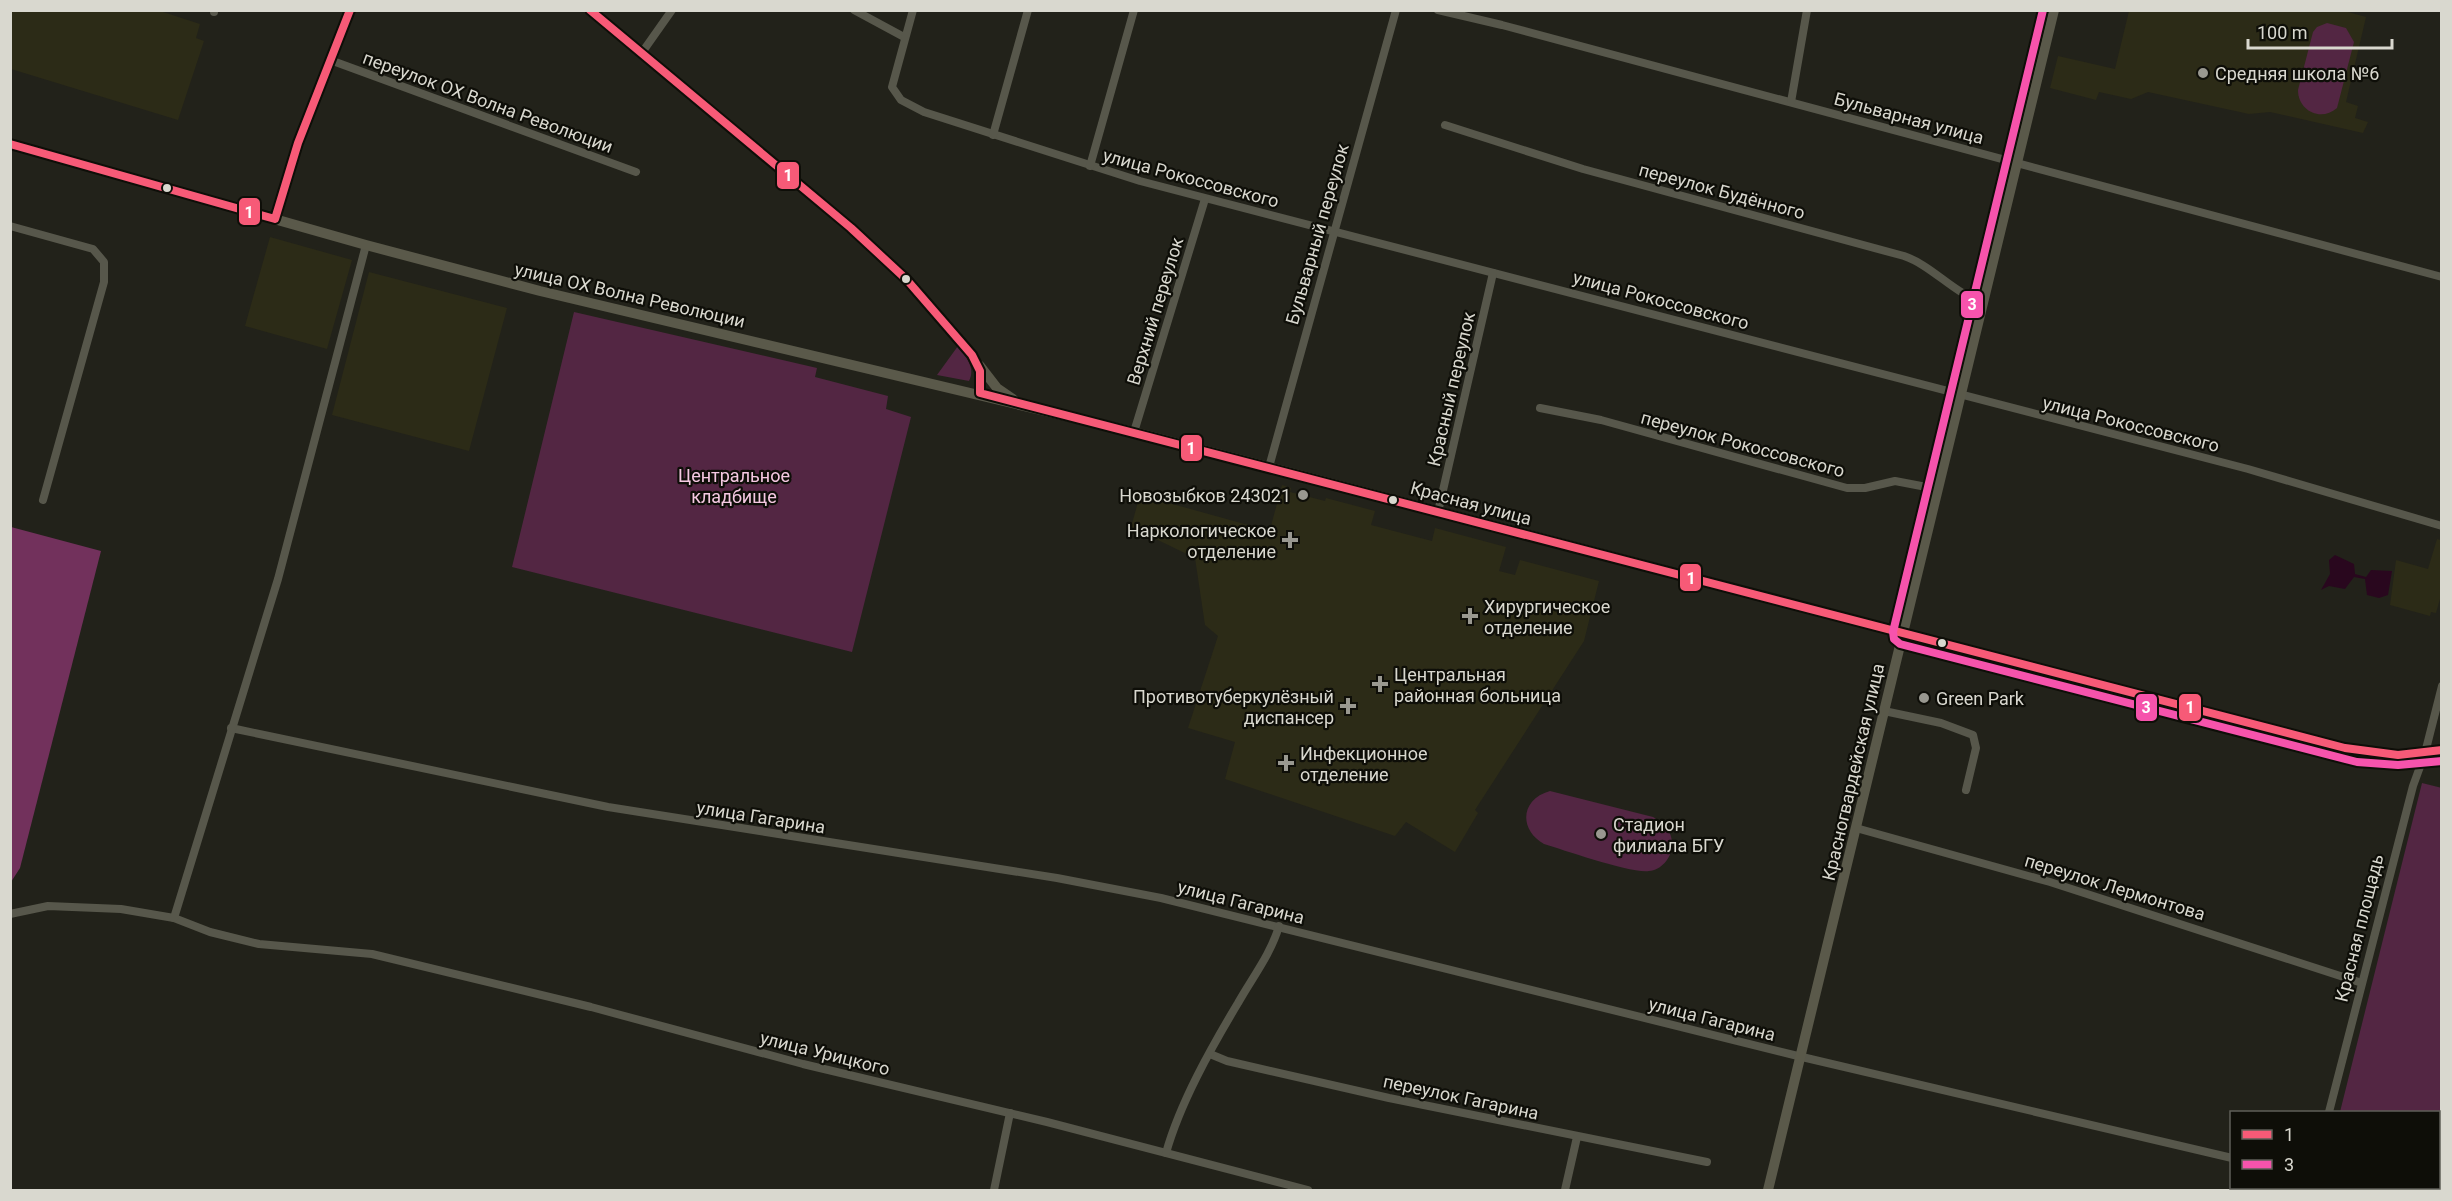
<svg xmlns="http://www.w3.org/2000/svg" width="2452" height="1201" font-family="Roboto,sans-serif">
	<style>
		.built { fill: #2c2b17 }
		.green { fill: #532643 }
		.forest { fill: #72315c }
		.water { fill: #29071e }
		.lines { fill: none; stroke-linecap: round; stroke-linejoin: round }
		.street { stroke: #57574b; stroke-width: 8 }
		.secondary { stroke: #5a594a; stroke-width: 10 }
		.bus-1-casing { stroke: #0e0e08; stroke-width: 12 }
		.bus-2-casing { stroke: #0e0e08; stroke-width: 12 }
		.bus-1 { stroke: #f75a77; stroke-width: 8 }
		.bus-2 { stroke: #f653ac; stroke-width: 8 }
		.poi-dot { fill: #999890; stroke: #0e0e08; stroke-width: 2 }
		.bus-dot { fill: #d9d8cf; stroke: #0e0e08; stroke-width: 2 }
		.labels { text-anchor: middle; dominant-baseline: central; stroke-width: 4.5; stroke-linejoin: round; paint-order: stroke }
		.poi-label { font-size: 18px; fill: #d9d8cf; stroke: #0e0e08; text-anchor: start }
		.street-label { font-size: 18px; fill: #d9d8cf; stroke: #0e0e08 }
		.park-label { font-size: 18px; fill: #f5c8e2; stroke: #0e0e08 }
		.line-badge { stroke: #0e0e08; stroke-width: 2 }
		.badge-label { font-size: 16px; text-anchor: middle; font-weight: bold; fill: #fff }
	</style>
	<rect width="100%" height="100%" fill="#22221a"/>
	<g class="built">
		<polygon points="2341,10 2366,17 2346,102 2358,106 2355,118 2368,122 2363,133 2270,112 2249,114 2148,92 2131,99 2099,92 2096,100 2050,88 2058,56 2115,69 2129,11"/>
		<polygon points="10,11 160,11 200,24 196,38 204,41 178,120 11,69"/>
		<polygon points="270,237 352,260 327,349 245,326"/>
		<polygon points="369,272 507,308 469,451 332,415"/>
		<polygon points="1282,485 1291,488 1290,492 1325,501 1326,498 1375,511 1371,525 1432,541 1435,528 1506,547 1499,571 1515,575 1520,560 1599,581 1584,641 1475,810 1478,813 1455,852 1406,822 1395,836 1225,779 1235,742 1188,728 1218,636 1205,625 1195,558 1131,527 1140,495 1259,528 1258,535 1268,537"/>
		<polygon points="2437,539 2441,540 2442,592 2436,613 2431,612 2430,616 2390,605 2396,560 2428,569"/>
	</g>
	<g class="green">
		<path d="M2327 23 2346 28 2354 42 2337 108C2321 122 2298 111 2298 90L2313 32 2317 27Z"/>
		<polygon points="574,312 817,368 815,377 888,396 886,409 911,417 852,652 512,567"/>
		<path d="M958 346C966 357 976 368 969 381L937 375Z"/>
		<polygon points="2422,783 2442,788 2441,1187 2438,1186 2438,1112 2340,1112"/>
		<path d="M1550 791 1653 817C1664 823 1673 832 1672 846 1671 859 1661 870 1649 871 1632 874 1564 850 1544 844 1518 829 1521 799 1550 791Z"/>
	</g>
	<polygon class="forest" points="11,527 101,551 20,868 11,882"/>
	<polygon class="water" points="2335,555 2354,564 2355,574 2366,577 2371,570 2392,571 2388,595 2379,598 2367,595 2365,579 2354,577 2345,589 2329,586 2321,590 2330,574 2329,560"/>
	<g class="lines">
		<g class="street">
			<polyline points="854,10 904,37"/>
			<polyline points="913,10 892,87 901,100 924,112 1140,181 2248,469 2442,526"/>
			<polyline points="1438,10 1502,25 2442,277"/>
			<polyline points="214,12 214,10"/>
			<polyline points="641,54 672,10"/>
			<polyline points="330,60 636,172"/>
			<polyline points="1791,102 1807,10"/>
			<path d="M1445 125 1583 169 1904 256C1933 266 1954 294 1983 302"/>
			<polyline points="993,135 1028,10"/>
			<polyline points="1090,166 1134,10"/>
			<polyline points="275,219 298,143 350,10"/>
			<polyline points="10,226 93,249 104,262 104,282 43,500"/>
			<polyline points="1540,408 1601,420 1847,488 1865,488 1895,481 1937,489"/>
			<polyline points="1134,432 1205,199"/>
			<polyline points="1269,467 1396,10"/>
			<polyline points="1438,512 1493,273"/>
			<polyline points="1884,711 1941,723 1973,735 1976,748 1966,790"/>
			<polyline points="231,728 608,807 1057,878 1161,898 1802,1057 2232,1158"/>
			<polyline points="1856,828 2050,882 2362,983"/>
			<polyline points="10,914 48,906 121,909 174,918 210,932 259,944 372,954 591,1007 803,1064 1047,1122 1308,1190"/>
			<polyline points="174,918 278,579 366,245"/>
			<polyline points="1210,1054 1227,1061 1389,1098 1707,1162"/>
			<polyline points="2329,1112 2413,786 2425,753 2442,686"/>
			<path d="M1166 1153C1180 1103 1211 1048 1238 1003 1252 978 1271 954 1279 926"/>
			<polyline points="2352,1188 2364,1190"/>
			<polyline points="994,1190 1010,1113"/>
			<polyline points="1565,1190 1577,1137"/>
		</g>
		<g class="secondary">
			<polyline points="589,10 851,228 907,280 972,355 980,371 980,393"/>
			<polyline points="10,144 366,245 540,291 1134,432 2345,748 2398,755 2442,750"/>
			<polyline points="980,366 997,388 1013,399"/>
			<polyline points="1768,1190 2054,10"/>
		</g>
		<defs>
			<g id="bus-1">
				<polyline points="590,10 851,228 907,280 972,355 980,371 980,393 2345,748 2398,755 2442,750"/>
				<polyline points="10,144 275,219 298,143 350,10"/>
			</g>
			<polyline id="bus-2" points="2043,10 1893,632 1894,639 1900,644 2357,762 2398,765 2442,761"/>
		</defs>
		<use href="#bus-1" class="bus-1-casing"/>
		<use href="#bus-2" class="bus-2-casing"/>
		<use href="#bus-1" class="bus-1"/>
		<use href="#bus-2" class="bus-2"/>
	</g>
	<g class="poi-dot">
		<circle cx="2203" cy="73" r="6"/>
		<circle cx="1303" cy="495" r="6"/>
		<path d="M1287 531h6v6h6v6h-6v6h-6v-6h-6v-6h6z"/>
		<path d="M1467 607h6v6h6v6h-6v6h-6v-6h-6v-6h6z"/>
		<path d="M1377 675h6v6h6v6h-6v6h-6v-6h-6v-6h6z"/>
		<circle cx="1924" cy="698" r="6"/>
		<path d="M1345 697h6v6h6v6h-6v6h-6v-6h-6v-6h6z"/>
		<path d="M1283 754h6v6h6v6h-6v6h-6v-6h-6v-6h6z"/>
		<circle cx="1601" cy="834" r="6"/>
	</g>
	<g class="bus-dot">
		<circle cx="167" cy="188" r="5"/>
		<circle cx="906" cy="279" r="5"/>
		<circle cx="1393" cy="500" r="5"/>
		<circle cx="1942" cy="643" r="5"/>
	</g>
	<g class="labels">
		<g class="poi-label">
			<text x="2215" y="73">Средняя школа №6</text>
			<text x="1291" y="495" text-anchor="end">Новозыбков 243021</text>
			<text x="1276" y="530" text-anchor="end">Наркологическое<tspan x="1276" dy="21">отделение</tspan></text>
			<text x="1484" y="606">Хирургическое<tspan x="1484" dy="21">отделение</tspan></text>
			<text x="1394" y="674">Центральная<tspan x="1394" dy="21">районная больница</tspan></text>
			<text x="1334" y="696" text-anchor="end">Противотуберкулёзный<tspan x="1334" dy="21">диспансер</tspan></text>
			<text x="1936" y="698">Green Park</text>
			<text x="1300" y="753">Инфекционное<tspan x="1300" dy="21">отделение</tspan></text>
			<text x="1613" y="824">Стадион<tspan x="1613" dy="21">филиала БГУ</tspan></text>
		</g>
		<g class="street-label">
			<text transform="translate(488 102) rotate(20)">переулок ОХ Волна Революции</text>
			<text transform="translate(1909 118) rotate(15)">Бульварная улица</text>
			<text transform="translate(1191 178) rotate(15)">улица Рокоссовского</text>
			<text transform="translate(1722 191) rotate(15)">переулок Будённого</text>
			<text transform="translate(1317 234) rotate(-74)">Бульварный переулок</text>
			<text transform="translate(630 295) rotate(13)">улица ОХ Волна Революции</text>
			<text transform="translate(1661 300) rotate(15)">улица Рокоссовского</text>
			<text transform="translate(1155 311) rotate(-73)">Верхний переулок</text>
			<text transform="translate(1451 389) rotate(-77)">Красный переулок</text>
			<text transform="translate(2131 424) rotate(14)">улица Рокоссовского</text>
			<text transform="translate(1743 444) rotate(15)">переулок Рокоссовского</text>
			<text transform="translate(1471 503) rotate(15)">Красная улица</text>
			<text transform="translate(1853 772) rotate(-77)">Красногвардейская улица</text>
			<text transform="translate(761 817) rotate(9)">улица Гагарина</text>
			<text transform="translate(2115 887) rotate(17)">переулок Лермонтова</text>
			<text transform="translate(1241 902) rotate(14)">улица Гагарина</text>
			<text transform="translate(2359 928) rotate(-76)">Красная площадь</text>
			<text transform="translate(1712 1019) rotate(14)">улица Гагарина</text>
			<text transform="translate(825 1053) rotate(14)">улица Урицкого</text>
			<text transform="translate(1461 1097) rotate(12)">переулок Гагарина</text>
		</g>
		<g class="park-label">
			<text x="734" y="475">Центральное<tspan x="734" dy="21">кладбище</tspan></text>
		</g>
	</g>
	<g class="line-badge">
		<rect x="776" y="161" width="24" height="29" rx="6" fill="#f75a77"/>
		<rect x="238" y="197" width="23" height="29" rx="6" fill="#f75a77"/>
		<rect x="1960" y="290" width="24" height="29" rx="6" fill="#f653ac"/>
		<rect x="1180" y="434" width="23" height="28" rx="6" fill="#f75a77"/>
		<rect x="1679" y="563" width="23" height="29" rx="6" fill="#f75a77"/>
		<rect x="2135" y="693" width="23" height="29" rx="6" fill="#f653ac"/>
		<rect x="2178" y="693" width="24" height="29" rx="6" fill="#f75a77"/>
	</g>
	<g class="badge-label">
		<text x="788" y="181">1</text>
		<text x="249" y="218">1</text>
		<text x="1972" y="310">3</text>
		<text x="1191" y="454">1</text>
		<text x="1691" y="584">1</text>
		<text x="2146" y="713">3</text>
		<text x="2190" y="713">1</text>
	</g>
	<rect width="2452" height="1201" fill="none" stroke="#d9d8cf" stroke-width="24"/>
	<rect x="2230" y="1111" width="210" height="78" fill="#0e0e08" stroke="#5f5f58" stroke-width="1.5"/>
	<rect x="2242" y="1130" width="30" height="9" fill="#f75a77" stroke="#5f5f58" stroke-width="1.5"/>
	<text x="2284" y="1141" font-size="18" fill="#d9d8cf">1</text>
	<rect x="2242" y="1160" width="30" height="9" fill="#f653ac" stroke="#5f5f58" stroke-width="1.5"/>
	<text x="2284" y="1171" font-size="18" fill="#d9d8cf">3</text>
	<path d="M2248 39v9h144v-9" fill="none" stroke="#d9d8cf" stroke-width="3"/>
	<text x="2257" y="39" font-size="18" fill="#d9d8cf" stroke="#0e0e08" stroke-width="4.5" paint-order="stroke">100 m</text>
</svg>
